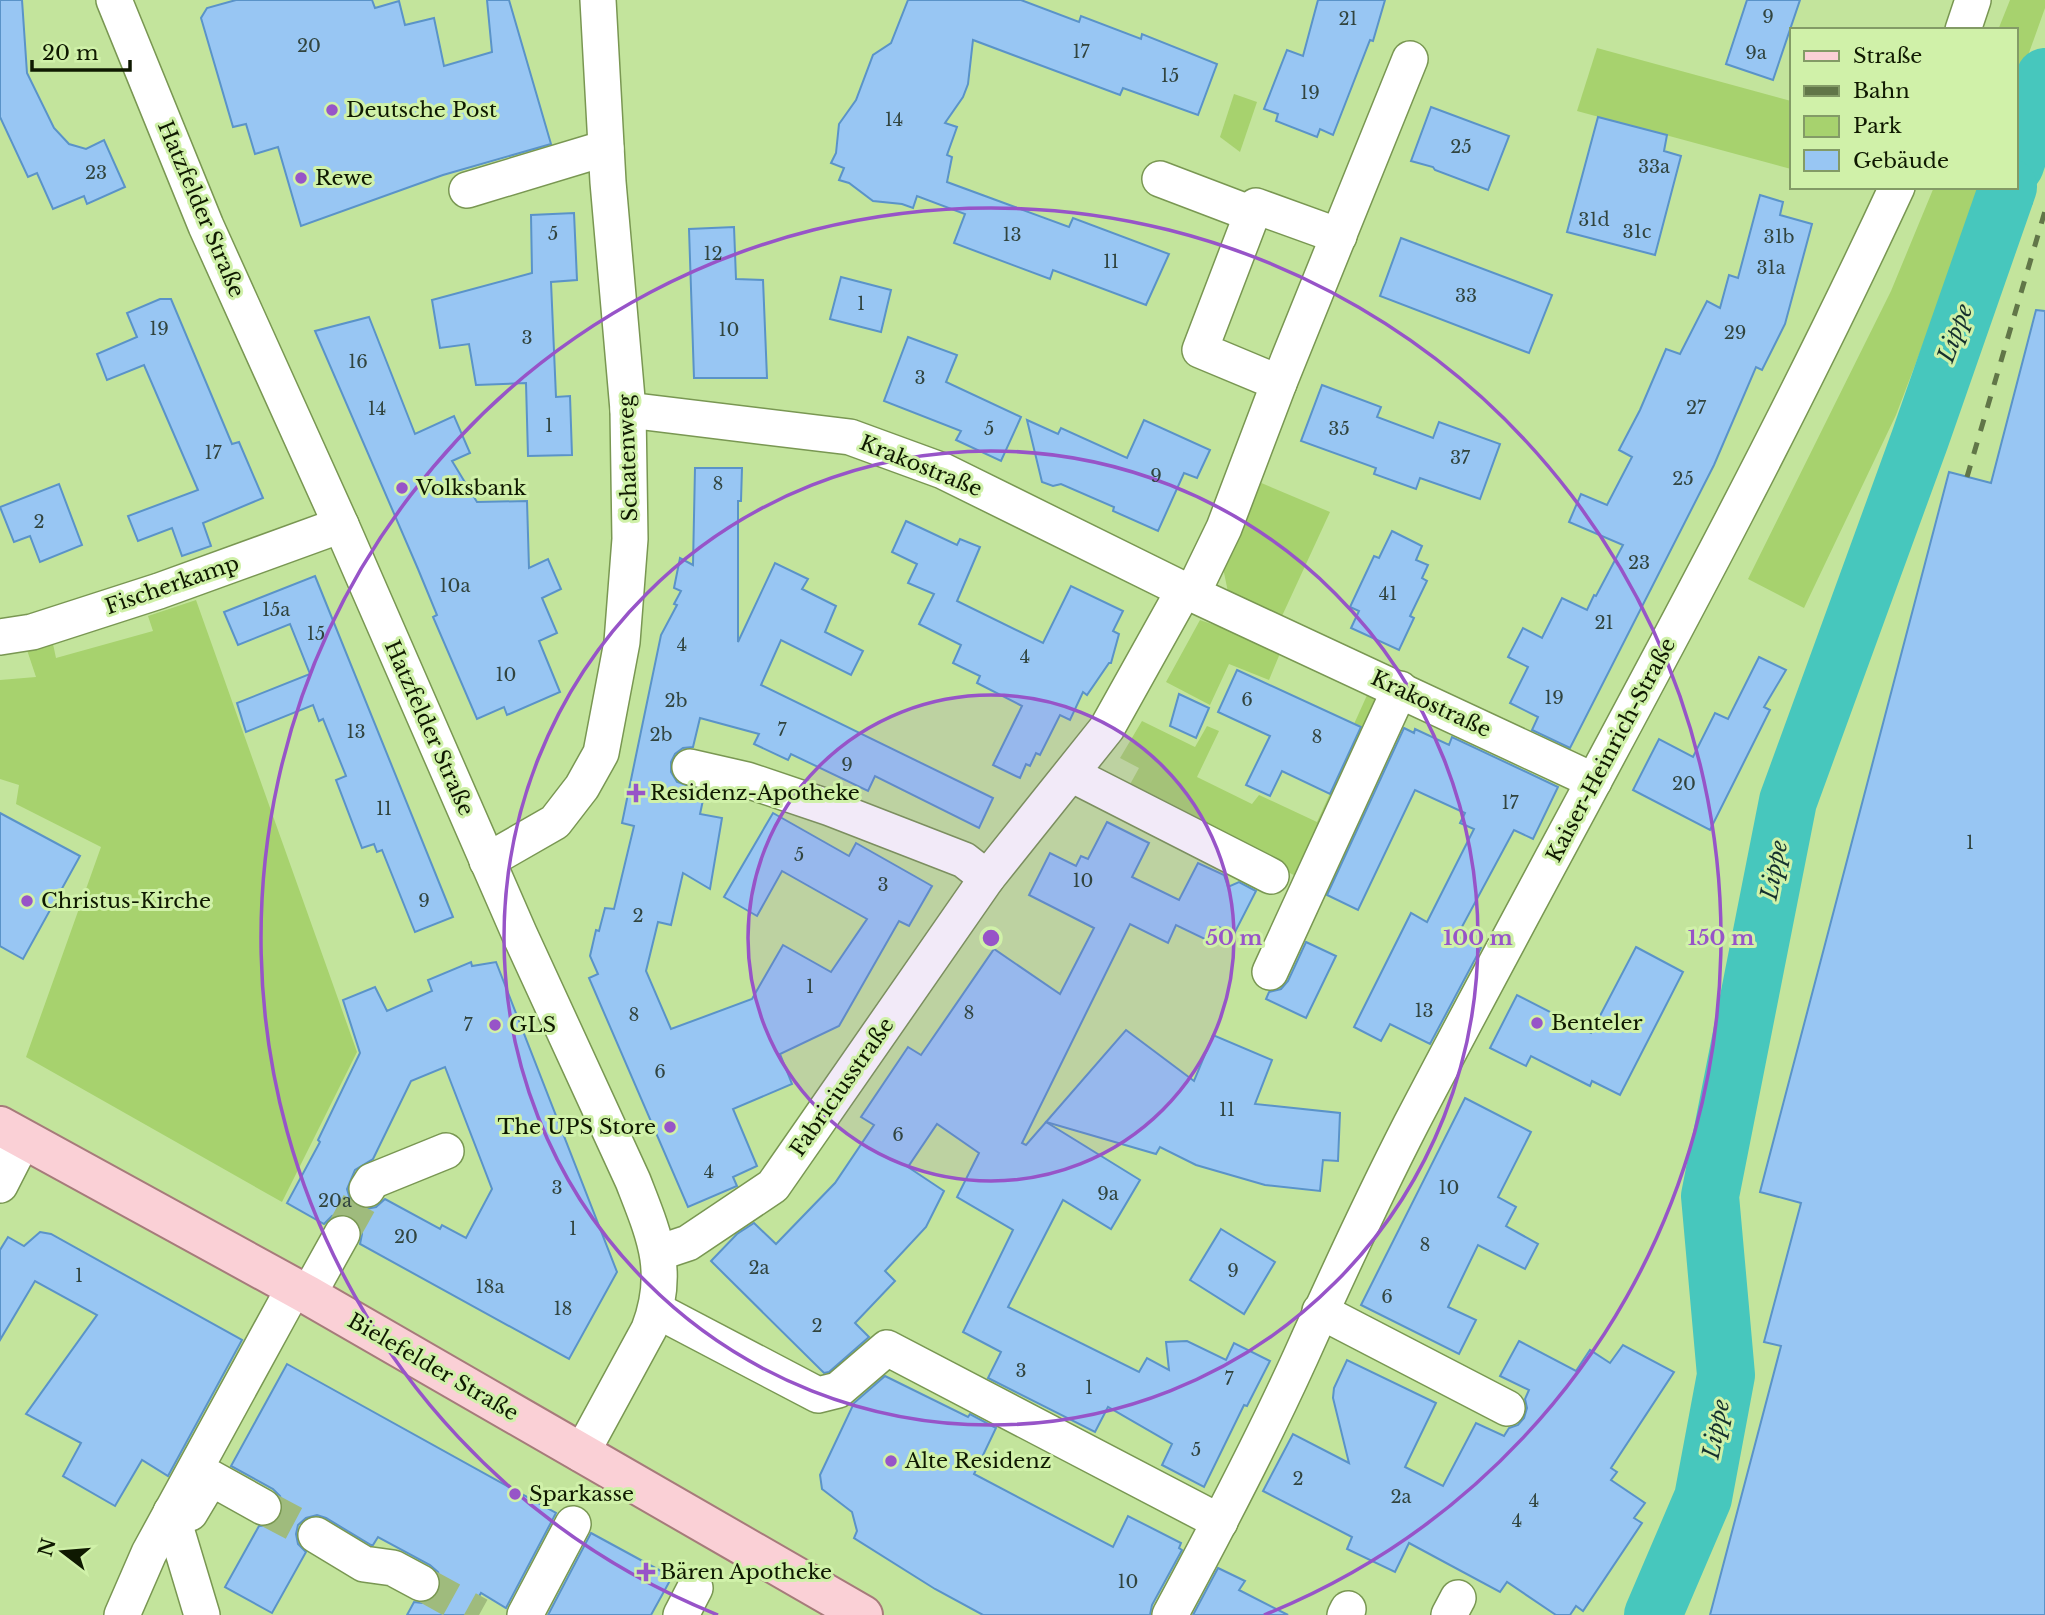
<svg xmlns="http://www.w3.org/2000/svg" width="2045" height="1615" font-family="'Libre Baskerville',serif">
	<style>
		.green { fill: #a7d26e }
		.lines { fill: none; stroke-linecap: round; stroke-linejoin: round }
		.stream { stroke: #369385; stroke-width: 10 }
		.river { stroke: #47c7bd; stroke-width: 58 }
		.building { fill: #98c6f3; stroke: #5a93c8; stroke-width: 2; fill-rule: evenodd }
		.minor-tunnel { stroke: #9fbb7d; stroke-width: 35; stroke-dasharray: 35 18; stroke-linecap: butt }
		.minor-casing { stroke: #799752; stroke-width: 38 }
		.major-casing { stroke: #a67b7a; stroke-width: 42 }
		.minor { stroke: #fff; stroke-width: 35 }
		.major { stroke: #fad0d6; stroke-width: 38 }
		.rail { stroke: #617648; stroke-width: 5; stroke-dasharray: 12 12; stroke-linecap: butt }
		.ring { fill: none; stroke: #9754c8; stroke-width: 3.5 }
		.poi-dot { fill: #9754c8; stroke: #d0f1a9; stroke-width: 2.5 }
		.labels { text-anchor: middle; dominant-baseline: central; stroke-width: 6; stroke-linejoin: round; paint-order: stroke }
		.number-label { font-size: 18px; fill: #31443e }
		.poi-label { font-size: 21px; fill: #0f1901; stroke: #d0f1a9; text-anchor: start }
		.street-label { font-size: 21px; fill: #0f1901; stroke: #d0f1a9 }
		.water-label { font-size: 23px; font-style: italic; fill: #15302e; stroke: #d0f1a9 }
		.centre { fill: #9754c8; stroke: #d0f1a9; stroke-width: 3.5 }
		.ring-label { font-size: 21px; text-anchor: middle; font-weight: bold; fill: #9754c8; stroke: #d0f1a9; stroke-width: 6; stroke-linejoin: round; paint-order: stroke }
	</style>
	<rect width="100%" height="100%" fill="#c3e49c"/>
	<g class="green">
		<polygon points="2010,0 2045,0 2045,8 2015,92 2015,30 1998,30"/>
		<polygon points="1597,48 1791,101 1791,169 1577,111"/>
		<polygon points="1234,94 1257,102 1240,152 1220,137"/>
		<polygon points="1934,187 1983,187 1896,415 1804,608 1748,579 1891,291"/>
		<polygon points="1259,482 1330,512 1282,616 1228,592 1223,568"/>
		<polygon points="196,600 357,1052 282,1202 26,1057 101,847 16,804 19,785 0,779 0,680 36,677 27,650 53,644 56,658 153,631 148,616"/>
		<polygon points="1200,620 1255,639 1281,651 1269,680 1229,664 1210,705 1166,682"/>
		<polygon points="1368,693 1387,702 1305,881 1128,788 1139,768 1120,758 1142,721 1195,747 1207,726 1219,731 1197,777 1252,804 1259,795 1317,822 1347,756 1358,761 1366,730 1354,724"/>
	</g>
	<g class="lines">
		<polyline class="stream" points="2002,205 2028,202"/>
		<g class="river">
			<polyline points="2015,165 2045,77"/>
			<polyline points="1653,1615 1703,1498 1726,1375 1710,1196 1788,801 1920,439 2008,187"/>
		</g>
	</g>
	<g class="building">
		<polygon points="0,0 22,0 27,73 54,128 69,144 86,149 104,140 125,187 87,204 84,196 53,209 37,173 28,177 0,117"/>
		<polygon points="236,0 372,0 375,8 399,1 405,25 434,18 444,66 492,52 487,0 509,0 551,144 443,175 301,226 278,147 255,154 246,124 233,127 201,18 207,8"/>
		<polygon points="908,0 1021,0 1079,22 1081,16 1141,39 1142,34 1217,64 1198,115 1123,88 1120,95 973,40 968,84 963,97 945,123 957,127 947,155 952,157 947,182 1069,227 1073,218 1169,254 1146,305 1053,270 1050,279 954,243 965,214 917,196 913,208 902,204 873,201 849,183 839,180 844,168 831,163 836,153 839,124 856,100 873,55 891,43"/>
		<polygon points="1318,0 1385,0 1373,41 1370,40 1333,135 1320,129 1317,137 1276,121 1278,114 1264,109 1287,50 1303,56"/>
		<polygon points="1747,0 1800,0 1773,80 1726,64"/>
		<polygon points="1431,107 1509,136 1488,190 1435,170 1433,167 1411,161"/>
		<polygon points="1598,117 1667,135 1664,151 1681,156 1655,255 1567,232"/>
		<polygon points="1760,195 1783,202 1780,215 1812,224 1785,324 1762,370 1756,367 1714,465 1570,748 1532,730 1538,717 1510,703 1528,667 1508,657 1523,628 1542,638 1562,598 1587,610 1594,595 1596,596 1623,545 1569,522 1581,494 1607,505 1632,457 1619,450 1640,410 1666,349 1680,354 1707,301 1720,308 1729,275 1738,278"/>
		<polygon points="574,213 577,280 551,282 556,397 570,396 572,455 528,456 526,383 476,385 469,344 440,348 432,300 532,273 531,215"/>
		<polygon points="734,227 736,279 763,280 767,378 694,378 689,229"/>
		<polygon points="1401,238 1552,295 1529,353 1380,296"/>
		<polygon points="841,277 891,290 881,332 830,319"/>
		<polygon points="160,299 171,299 232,444 239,442 263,498 203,523 211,546 182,556 172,528 138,541 128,516 198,490 144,365 107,380 97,354 137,337 127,313"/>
		<polygon points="2036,310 2045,311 2045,1615 1710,1615 1781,1346 1764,1342 1801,1203 1760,1192 1949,472 1991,483"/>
		<polygon points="369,317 415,434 454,416 470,453 452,461 477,502 527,501 529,568 548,559 561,589 542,598 557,633 539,641 560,692 507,715 504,707 477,719 433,617 437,615 418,569 315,331"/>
		<polygon points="908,337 957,355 946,382 1021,417 1001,461 956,440 961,431 884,401"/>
		<polygon points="1322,385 1381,407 1377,417 1433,438 1439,422 1500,444 1480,499 1420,478 1416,489 1374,474 1376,468 1301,441"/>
		<polygon points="1027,420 1058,434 1061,428 1127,458 1144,420 1210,450 1197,478 1184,473 1158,531 1113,511 1114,507 1061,484 1053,486 1042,482"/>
		<polygon points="695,468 742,468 741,501 738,501 738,642 775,563 808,579 802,589 836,606 825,632 863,651 851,675 781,640 761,685 993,798 979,828 875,776 868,791 791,754 788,760 754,744 759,734 700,718 693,747 683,748 675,754 671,762 671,772 677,782 705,791 700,814 722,818 710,889 683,873 671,925 658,922 646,971 671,1029 752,999 783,945 831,972 867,919 782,871 757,916 724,897 773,813 849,856 856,843 932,886 909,926 899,921 839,1026 780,1054 792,1084 733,1109 757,1166 733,1177 737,1186 688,1207 589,978 598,974 590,956 596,930 599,931 605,908 614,909 634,826 622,823 661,635 677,605 674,604 681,591 674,588 680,558 693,565"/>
		<polygon points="59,484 82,545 40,562 30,536 14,542 0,507"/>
		<polygon points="906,521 957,545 960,539 980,547 957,601 1043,643 1071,586 1123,611 1113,631 1119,634 1111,663 1109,663 1087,695 1083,692 1070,720 1060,715 1040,755 1036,753 1030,766 1026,764 1020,778 993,765 1022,706 977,683 980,676 953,663 961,645 919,624 934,594 908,583 917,564 892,552"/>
		<polygon points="1392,531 1422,546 1416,560 1428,565 1422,578 1427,581 1410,616 1414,618 1399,650 1351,628 1359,611 1350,607 1374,556 1379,558"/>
		<polygon points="315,576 453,917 415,932 382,850 377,852 374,844 362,848 336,780 346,776 323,719 319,721 313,705 246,732 237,703 310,674 290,624 238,645 224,612"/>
		<polygon points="1759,657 1786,670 1764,707 1770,710 1710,830 1633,790 1659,739 1693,757 1715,713 1728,719"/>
		<polygon points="1237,670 1361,727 1330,794 1282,771 1270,796 1246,785 1270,736 1218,712"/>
		<polygon points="1179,694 1209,708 1196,738 1170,726"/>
		<polygon points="1404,728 1414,733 1415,729 1449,745 1452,737 1558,787 1533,839 1514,830 1457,936 1481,948 1430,1044 1390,1024 1381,1041 1354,1027 1411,913 1427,922 1474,829 1460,823 1465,813 1415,790 1358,910 1327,895"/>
		<polygon points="0,813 80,856 23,959 0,946"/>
		<polygon points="1107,822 1149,843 1132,877 1179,900 1198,863 1224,875 1228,887 1239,882 1256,891 1234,934 1219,927 1211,942 1176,925 1168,943 1130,924 1022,1143 1026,1145 1046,1122 1140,1180 1111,1229 1063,1200 1008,1307 1139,1372 1147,1358 1169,1370 1166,1342 1187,1341 1226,1360 1234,1343 1270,1361 1247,1406 1244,1405 1204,1487 1162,1465 1172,1444 1108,1407 1095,1432 988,1378 1001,1352 963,1332 1013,1230 957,1197 979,1153 937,1124 908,1167 944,1191 926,1227 885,1271 895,1281 855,1323 869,1337 829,1372 824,1373 711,1261 737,1234 754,1223 776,1244 835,1183 874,1125 861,1117 908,1047 921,1055 994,949 1060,994 1094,928 1029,895 1050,853 1076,866 1081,856 1088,859"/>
		<polygon points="1306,942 1336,956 1306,1018 1266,999 1269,992 1281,989 1288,981"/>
		<polygon points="1636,947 1683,972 1620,1095 1592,1081 1590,1086 1531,1056 1526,1066 1490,1048 1517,995 1591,1033"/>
		<path d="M471 962 472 966 496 962 617 1272 569 1359 360 1244 362 1234 360 1224 351 1216 341 1214 332 1216 324 1224 287 1203 320 1142 318 1140 360 1053 343 1000 375 987 387 1011 432 991 428 980ZM445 1067 492 1189 466 1238 442 1225 440 1229 385 1199 376 1207 366 1209 357 1206 350 1199 347 1189 355 1170 373 1159 411 1081Z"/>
		<polygon points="1126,1030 1194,1081 1213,1035 1272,1060 1255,1104 1340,1113 1338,1161 1323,1160 1320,1191 1265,1185 1196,1165 1160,1147 1156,1154 1046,1122"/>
		<polygon points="1465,1098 1531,1132 1498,1197 1516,1207 1506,1226 1538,1244 1525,1269 1478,1245 1448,1307 1476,1320 1459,1354 1361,1305"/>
		<polygon points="1221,1229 1275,1262 1244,1314 1190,1280"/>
		<polygon points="40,1232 51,1234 242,1340 168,1476 142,1460 115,1506 63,1476 81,1443 26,1414 97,1315 35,1281 0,1340 0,1250 8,1237 24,1246"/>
		<polygon points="1519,1341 1576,1371 1590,1350 1610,1363 1623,1345 1674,1372 1611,1468 1617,1472 1611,1480 1645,1503 1634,1518 1642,1523 1583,1611 1576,1606 1570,1615 1556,1615 1507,1582 1500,1592 1409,1543 1395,1572 1347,1549 1352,1537 1263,1491 1293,1434 1349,1463 1333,1398 1334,1388 1347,1360 1436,1403 1405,1467 1443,1486 1476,1423 1504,1436 1509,1428 1518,1425 1524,1418 1527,1408 1525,1399 1529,1390 1500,1376"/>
		<polygon points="287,1364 556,1513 506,1608 481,1593 468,1615 407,1615 414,1602 422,1603 431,1600 438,1593 441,1583 438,1572 430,1565 378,1537 373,1545 371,1545 326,1518 317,1515 306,1518 298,1525 296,1534 298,1544 306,1552 272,1613 225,1587 259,1526 273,1525 281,1516 283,1506 280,1496 273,1489 231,1466"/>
		<polygon points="885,1376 968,1417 970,1414 996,1428 974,1474 1113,1547 1128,1516 1181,1543 1179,1548 1182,1550 1152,1605 1150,1615 983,1615 935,1589 854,1538 857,1531 852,1512 822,1489 820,1475 854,1403"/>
		<polygon points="591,1533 672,1577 651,1615 548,1615"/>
		<polygon points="1218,1568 1245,1581 1239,1590 1288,1615 1193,1615"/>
	</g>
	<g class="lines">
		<g class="minor-tunnel">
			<polyline points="342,1234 367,1189"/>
			<polyline points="263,1507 316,1535"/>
			<polyline points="421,1583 479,1615"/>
		</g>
		<defs>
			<g id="minor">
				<path d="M114 0 206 226 341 525 519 933 633 1181C654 1235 671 1271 649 1329L581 1454"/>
				<polyline points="1963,30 1973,0"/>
				<polyline points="1160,179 1252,214"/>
				<polyline points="467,190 606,148"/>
				<polyline points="1279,383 1200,350 1252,214 1256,206 1339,236"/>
				<polyline points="628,410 850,437 943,471 1184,590 1594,781"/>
				<polyline points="1192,594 1224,528 1279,383 1410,59"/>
				<polyline points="0,637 32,632 159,591 341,525"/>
				<polyline points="690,767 747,780 830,808 964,860 987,878"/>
				<polyline points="1071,774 1271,876"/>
				<polyline points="487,861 555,822 582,787 601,753 622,642 630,539 628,410 608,182 598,0"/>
				<polyline points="1270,972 1400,689"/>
				<polyline points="0,1185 23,1140"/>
				<polyline points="367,1189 372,1181 446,1151"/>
				<polyline points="658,1253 688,1243 773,1186 987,878 1107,728 1184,590"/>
				<polyline points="308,1295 342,1234"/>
				<polyline points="656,1310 818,1395 838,1390 887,1348 1220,1522"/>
				<polyline points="1320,1311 1507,1408"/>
				<polyline points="171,1512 202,1615"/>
				<polyline points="190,1513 211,1478 263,1507"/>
				<polyline points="316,1535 364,1564 393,1568 421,1583"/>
				<polyline points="122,1615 149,1553 294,1288"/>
				<polyline points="525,1615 573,1524"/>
				<polyline points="681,1615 695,1588"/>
				<path d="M1170 1615C1216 1530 1261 1444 1301 1356 1336 1278 1372 1200 1411 1124 1574 812 1749 506 1897 187"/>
				<polyline points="1345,1615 1348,1609"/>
				<polyline points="1449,1615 1458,1598"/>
			</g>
			<polyline id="major" points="0,1126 308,1295 863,1615"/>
		</defs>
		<use href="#minor" class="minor-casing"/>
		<use href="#major" class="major-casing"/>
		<use href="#minor" class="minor"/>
		<use href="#major" class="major"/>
		<polyline class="rail" points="1967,477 2045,211"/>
	</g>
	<circle cx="991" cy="938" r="243" fill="#9754c8" fill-opacity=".12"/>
	<g class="ring">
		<circle cx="991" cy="938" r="243"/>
		<circle cx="991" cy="938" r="487"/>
		<path d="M718 1615A730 730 0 1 1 1264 1615"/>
	</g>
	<g class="poi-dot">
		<circle cx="332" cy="110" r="7"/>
		<circle cx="301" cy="178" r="7"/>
		<circle cx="402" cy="488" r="7"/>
		<path d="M632.5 782.5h7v7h7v7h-7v7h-7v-7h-7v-7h7z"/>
		<circle cx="27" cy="901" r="7"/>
		<circle cx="1537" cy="1023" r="7"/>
		<circle cx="495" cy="1025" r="7"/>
		<circle cx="670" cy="1127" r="7"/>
		<circle cx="891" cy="1461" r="7"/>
		<circle cx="515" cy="1494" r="7"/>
		<path d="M642.5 1561.5h7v7h7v7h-7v7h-7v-7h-7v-7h7z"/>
	</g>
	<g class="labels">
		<g class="number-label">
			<text x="1768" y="17">9</text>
			<text x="1348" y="19">21</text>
			<text x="309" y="46">20</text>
			<text x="1081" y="52">17</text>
			<text x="1756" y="53">9a</text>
			<text x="1170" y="76">15</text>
			<text x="1310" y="93">19</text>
			<text x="894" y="120">14</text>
			<text x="1461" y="147">25</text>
			<text x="1654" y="167">33a</text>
			<text x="96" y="173">23</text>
			<text x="1594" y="220">31d</text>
			<text x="1637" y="232">31c</text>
			<text x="553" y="234">5</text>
			<text x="1012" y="235">13</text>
			<text x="1779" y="237">31b</text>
			<text x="713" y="254">12</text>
			<text x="1111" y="262">11</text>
			<text x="1771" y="268">31a</text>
			<text x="1466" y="296">33</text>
			<text x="861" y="304">1</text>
			<text x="159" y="329">19</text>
			<text x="729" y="330">10</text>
			<text x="1735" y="333">29</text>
			<text x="527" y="338">3</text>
			<text x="358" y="362">16</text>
			<text x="920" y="378">3</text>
			<text x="1696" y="408">27</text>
			<text x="377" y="409">14</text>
			<text x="549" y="426">1</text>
			<text x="989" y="429">5</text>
			<text x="1339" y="429">35</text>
			<text x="213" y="453">17</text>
			<text x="1460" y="458">37</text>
			<text x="1156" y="476">9</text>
			<text x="1683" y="479">25</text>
			<text x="718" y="484">8</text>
			<text x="39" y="522">2</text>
			<text x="1639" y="563">23</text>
			<text x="455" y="586">10a</text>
			<text x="1388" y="594">41</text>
			<text x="276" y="610">15a</text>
			<text x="1604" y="623">21</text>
			<text x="316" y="634">15</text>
			<text x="682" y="645">4</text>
			<text x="1025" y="657">4</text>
			<text x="506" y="675">10</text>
			<text x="1554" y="698">19</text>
			<text x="1247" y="700">6</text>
			<text x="676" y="701">2b</text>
			<text x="782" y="730">7</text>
			<text x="356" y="732">13</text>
			<text x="661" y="735">2b</text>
			<text x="1317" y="737">8</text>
			<text x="847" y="765">9</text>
			<text x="1684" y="784">20</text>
			<text x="1510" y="803">17</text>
			<text x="384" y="809">11</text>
			<text x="1970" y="843">1</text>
			<text x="799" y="855">5</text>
			<text x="1083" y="881">10</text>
			<text x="883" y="885">3</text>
			<text x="424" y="901">9</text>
			<text x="638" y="916">2</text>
			<text x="810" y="987">1</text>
			<text x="1424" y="1011">13</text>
			<text x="969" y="1013">8</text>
			<text x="634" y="1015">8</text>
			<text x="468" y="1025">7</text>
			<text x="660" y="1072">6</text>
			<text x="1227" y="1110">11</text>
			<text x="898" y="1135">6</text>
			<text x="709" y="1172">4</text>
			<text x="557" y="1188">3</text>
			<text x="1449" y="1188">10</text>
			<text x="1108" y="1194">9a</text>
			<text x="335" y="1201">20a</text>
			<text x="573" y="1229">1</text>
			<text x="406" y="1237">20</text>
			<text x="1425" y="1245">8</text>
			<text x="759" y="1268">2a</text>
			<text x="1233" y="1271">9</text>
			<text x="79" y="1276">1</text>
			<text x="490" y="1287">18a</text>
			<text x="1387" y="1297">6</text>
			<text x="563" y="1309">18</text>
			<text x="817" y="1326">2</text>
			<text x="1021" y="1371">3</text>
			<text x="1229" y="1379">7</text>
			<text x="1089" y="1388">1</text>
			<text x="1196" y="1450">5</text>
			<text x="1298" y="1479">2</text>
			<text x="1401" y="1497">2a</text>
			<text x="1534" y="1501">4</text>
			<text x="1517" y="1521">4</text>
			<text x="1128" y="1582">10</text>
		</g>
		<g class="poi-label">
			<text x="346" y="110">Deutsche Post</text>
			<text x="315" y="178">Rewe</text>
			<text x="416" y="488">Volksbank</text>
			<text x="650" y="793">Residenz-Apotheke</text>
			<text x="41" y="901">Christus-Kirche</text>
			<text x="1551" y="1023">Benteler</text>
			<text x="509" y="1025">GLS</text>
			<text x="656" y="1127" text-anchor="end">The UPS Store</text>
			<text x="905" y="1461">Alte Residenz</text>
			<text x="529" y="1494">Sparkasse</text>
			<text x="660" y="1572">Bären Apotheke</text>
		</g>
		<g class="street-label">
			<text transform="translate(201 209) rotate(67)">Hatzfelder Straße</text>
			<text transform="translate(628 458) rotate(-92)">Schatenweg</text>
			<text transform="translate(921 466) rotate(22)">Krakostraße</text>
			<text transform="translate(172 585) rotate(-19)">Fischerkamp</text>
			<text transform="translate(1431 704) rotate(25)">Krakostraße</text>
			<text transform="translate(429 728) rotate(66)">Hatzfelder Straße</text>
			<text transform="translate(1611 750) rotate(-62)">Kaiser-Heinrich-Straße</text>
			<text transform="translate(842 1087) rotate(-55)">Fabriciusstraße</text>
			<text transform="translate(433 1367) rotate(30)">Bielefelder Straße</text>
		</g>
		<g class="water-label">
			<text transform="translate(1955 333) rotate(-70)">Lippe</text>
			<text transform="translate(1774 870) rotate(-79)">Lippe</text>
			<text transform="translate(1716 1429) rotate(-79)">Lippe</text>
		</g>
	</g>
	<circle cx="991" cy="938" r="10" class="centre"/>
	<g class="ring-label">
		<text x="1234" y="945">50 m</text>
		<text x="1478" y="945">100 m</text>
		<text x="1721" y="945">150 m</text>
	</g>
	<rect x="1790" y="28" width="228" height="161" fill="#d0f1a9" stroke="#839b66" stroke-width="2"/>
	<rect x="1804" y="51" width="35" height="10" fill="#fad0d6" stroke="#839b66" stroke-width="2"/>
	<text x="1853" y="63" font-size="21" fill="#0f1901">Straße</text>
	<rect x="1804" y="86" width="35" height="10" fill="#617648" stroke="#839b66" stroke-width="2"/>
	<text x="1853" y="98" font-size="21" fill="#0f1901">Bahn</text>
	<rect x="1804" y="116" width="35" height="21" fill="#a7d26e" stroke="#839b66" stroke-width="2"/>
	<text x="1853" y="133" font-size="21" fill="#0f1901">Park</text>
	<rect x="1804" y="150" width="35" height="21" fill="#98c6f3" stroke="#839b66" stroke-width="2"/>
	<text x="1853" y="168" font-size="21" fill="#0f1901">Gebäude</text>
	<g transform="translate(63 1552) rotate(286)" stroke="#d0f1a9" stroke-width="5" paint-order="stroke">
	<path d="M0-5L12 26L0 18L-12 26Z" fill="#0f1901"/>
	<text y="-10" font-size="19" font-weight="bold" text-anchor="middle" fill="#0f1901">N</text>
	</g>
	<path d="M32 60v10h98v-10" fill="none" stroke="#0f1901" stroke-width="3.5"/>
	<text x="42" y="60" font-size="21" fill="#0f1901" stroke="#d0f1a9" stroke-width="5" paint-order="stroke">20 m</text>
</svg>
